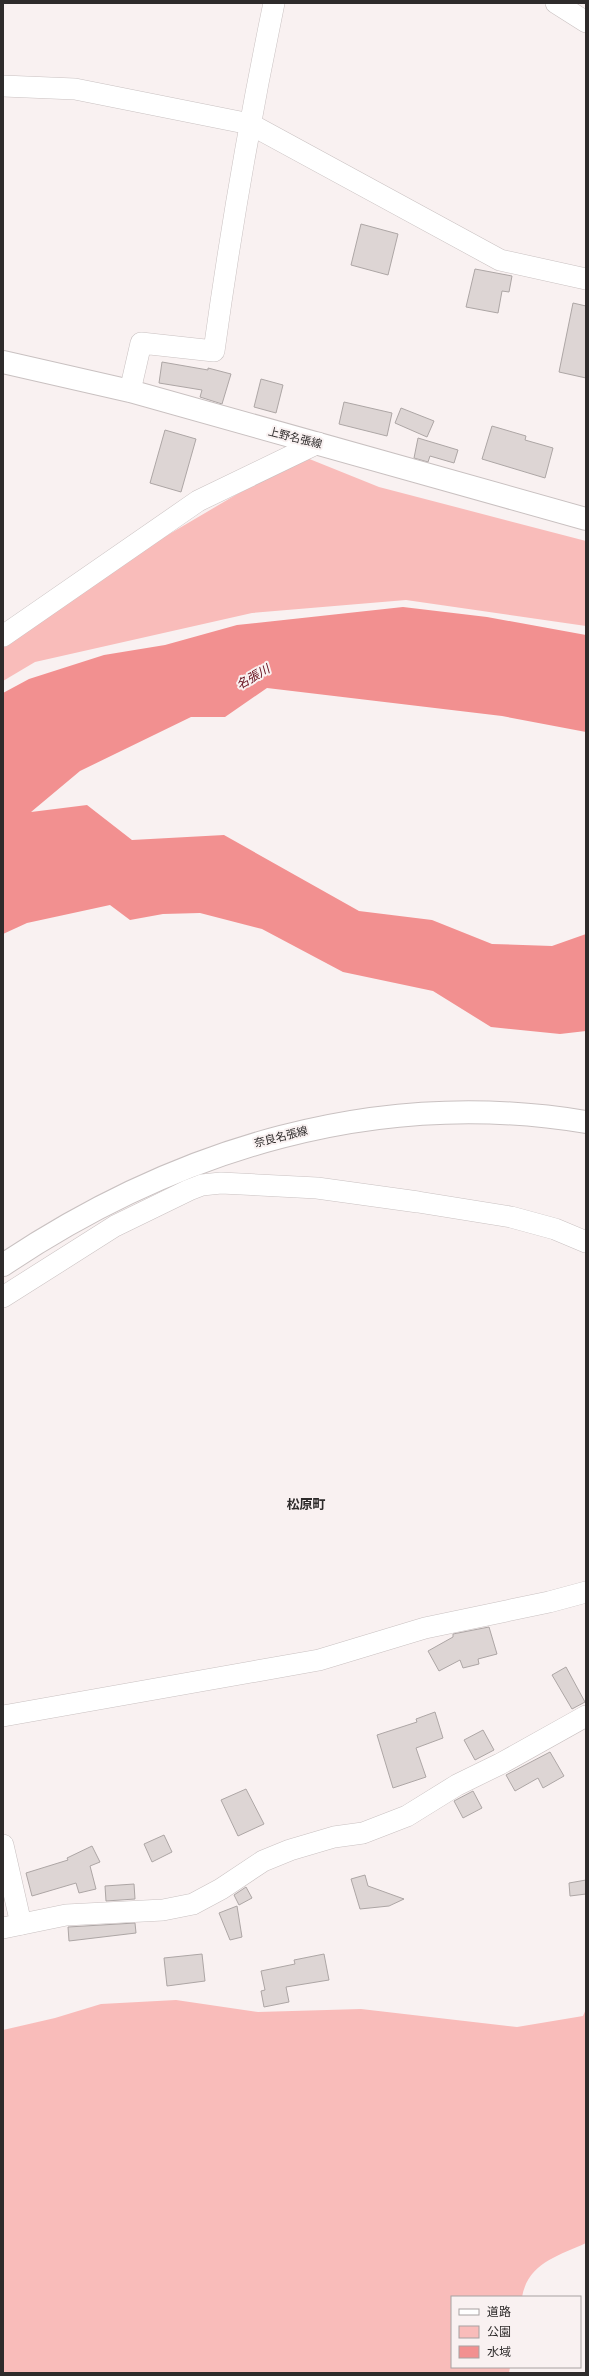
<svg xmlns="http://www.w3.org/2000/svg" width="589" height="2376" font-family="'Source Serif 4','Noto Sans JP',serif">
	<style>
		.green { fill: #f9bcba }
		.water { fill: #f29090 }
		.building { fill: #ddd5d4; stroke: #ada6a5 }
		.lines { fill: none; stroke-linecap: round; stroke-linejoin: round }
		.minor-casing { stroke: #c9c1c1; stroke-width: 22 }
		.major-casing { stroke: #c9c1c1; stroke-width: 24 }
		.minor { stroke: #fff; stroke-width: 21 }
		.major { stroke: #fff; stroke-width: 22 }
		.labels { text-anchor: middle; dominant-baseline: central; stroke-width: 4; stroke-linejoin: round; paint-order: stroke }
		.street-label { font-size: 11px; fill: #2e2b2b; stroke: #f9f1f1 }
		.water-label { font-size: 12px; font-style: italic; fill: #610817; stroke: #f9f1f1 }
		.quarter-label { font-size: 13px; font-weight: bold; fill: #2e2b2b; stroke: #f9f1f1 }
	</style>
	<rect width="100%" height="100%" fill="#f9f1f1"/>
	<g class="green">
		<polygon points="302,456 379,487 586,541 586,626 406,600 252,613 35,662 3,681 3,646 166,536"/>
		<path d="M176 2000 258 2012 361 2009 517 2027 583 2016 586 2009V2243C558 2256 528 2263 522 2297H452V2367H510L509 2373H3V2030L55 2018 101 2004Z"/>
	</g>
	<polygon class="water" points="403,607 487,617 586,635 586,732 502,716 267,688 225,717 191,717 80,771 31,812 87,805 132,840 224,835 359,911 432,920 492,944 552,946 586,934 586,1031 560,1034 491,1027 433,991 343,972 262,929 200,913 163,914 130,920 110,905 27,923 3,934 3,693 29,679 104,655 165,645 237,625"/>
	<g class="building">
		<polygon points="361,224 398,234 388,275 351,265"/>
		<polygon points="475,269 512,276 509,292 502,291 498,313 466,307"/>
		<polygon points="573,303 586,306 586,378 559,372"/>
		<polygon points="162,362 208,370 208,368 231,374 222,404 200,397 202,390 159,383"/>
		<polygon points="261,379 283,385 276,413 254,407"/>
		<polygon points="344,402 392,413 387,436 339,424"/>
		<polygon points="401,408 434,421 427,437 395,423"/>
		<polygon points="492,426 526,436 525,440 553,448 545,478 482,459"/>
		<polygon points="165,430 196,439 181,492 150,483"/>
		<polygon points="418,438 458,450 454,463 430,456 428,462 414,458"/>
		<polygon points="489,1627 497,1654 478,1659 479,1664 463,1668 460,1660 439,1671 428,1651 453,1637 453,1634"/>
		<polygon points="566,1667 585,1702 572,1709 552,1675"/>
		<polygon points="435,1712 443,1738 416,1748 426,1777 393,1788 377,1735 417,1722 416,1719"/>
		<polygon points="483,1730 494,1750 475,1760 464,1740"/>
		<polygon points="550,1752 564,1776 543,1788 538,1778 515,1791 506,1775"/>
		<polygon points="246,1789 264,1824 238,1836 221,1800"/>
		<polygon points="473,1791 482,1808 463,1818 454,1801"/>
		<polygon points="164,1835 172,1852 152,1862 144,1844"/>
		<polygon points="92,1846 100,1862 90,1866 96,1889 79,1893 76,1883 32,1896 26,1873 68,1860 67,1858"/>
		<polygon points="365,1875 368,1886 404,1899 389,1906 360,1909 351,1879"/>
		<polygon points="586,1880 586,1894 570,1896 569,1883"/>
		<polygon points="134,1884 135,1899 106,1901 105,1886"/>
		<polygon points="246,1887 252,1898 239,1905 234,1895"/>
		<polygon points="237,1906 242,1937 230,1940 219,1913"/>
		<polygon points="135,1923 136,1933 69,1941 68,1927"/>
		<polygon points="202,1954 205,1981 167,1986 164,1958"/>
		<polygon points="324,1954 329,1980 286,1987 289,2002 264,2007 261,1991 265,1990 261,1971 295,1964 294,1960"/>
	</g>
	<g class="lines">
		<defs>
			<g id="minor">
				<polyline points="556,3 586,22"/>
				<polyline points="3,86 75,89 250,124 500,260 586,279"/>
				<path d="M130 391 141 343 214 351C230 235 250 118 274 3"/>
				<polyline points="3,636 198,501 318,443"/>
				<polyline points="3,1297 115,1226 189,1190 202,1185 221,1183 317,1188 418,1202 511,1217 555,1229 586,1242"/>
				<polyline points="3,1716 319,1660 425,1628 549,1602 586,1592"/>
				<polyline points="3,1845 21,1924"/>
				<polyline points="3,1928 66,1915 163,1910 193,1904 221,1889 263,1861 290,1850 334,1837 363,1833 407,1816 457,1785 500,1764 586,1716"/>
			</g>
			<g id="major">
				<polyline points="3,362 130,391 586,519"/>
				<path d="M3 1265C176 1149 377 1087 586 1122"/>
			</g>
		</defs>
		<use href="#minor" class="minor-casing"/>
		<use href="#major" class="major-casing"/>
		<use href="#minor" class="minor"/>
		<use href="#major" class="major"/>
	</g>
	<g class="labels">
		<g class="street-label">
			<text transform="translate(295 438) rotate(14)">上野名張線</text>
			<text transform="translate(281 1137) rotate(-14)">奈良名張線</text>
		</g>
		<g class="water-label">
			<text transform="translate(253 677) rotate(-30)">名張川</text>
		</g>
		<g class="quarter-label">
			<text x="306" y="1504">松原町</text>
		</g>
	</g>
	<rect width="589" height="2376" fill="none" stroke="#2e2b2b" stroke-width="8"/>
	<rect x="451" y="2296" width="130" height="72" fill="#f9f1f1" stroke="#a8a2a2"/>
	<rect x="459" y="2309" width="20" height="6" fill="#ffffff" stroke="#a8a2a2"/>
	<text x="487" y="2316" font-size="12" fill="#2e2b2b">道路</text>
	<rect x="459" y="2326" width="20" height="12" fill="#f9bcba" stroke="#a8a2a2"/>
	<text x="487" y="2336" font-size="12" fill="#2e2b2b">公園</text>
	<rect x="459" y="2346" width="20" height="12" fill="#f29090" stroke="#a8a2a2"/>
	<text x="487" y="2356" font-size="12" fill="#2e2b2b">水域</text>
</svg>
